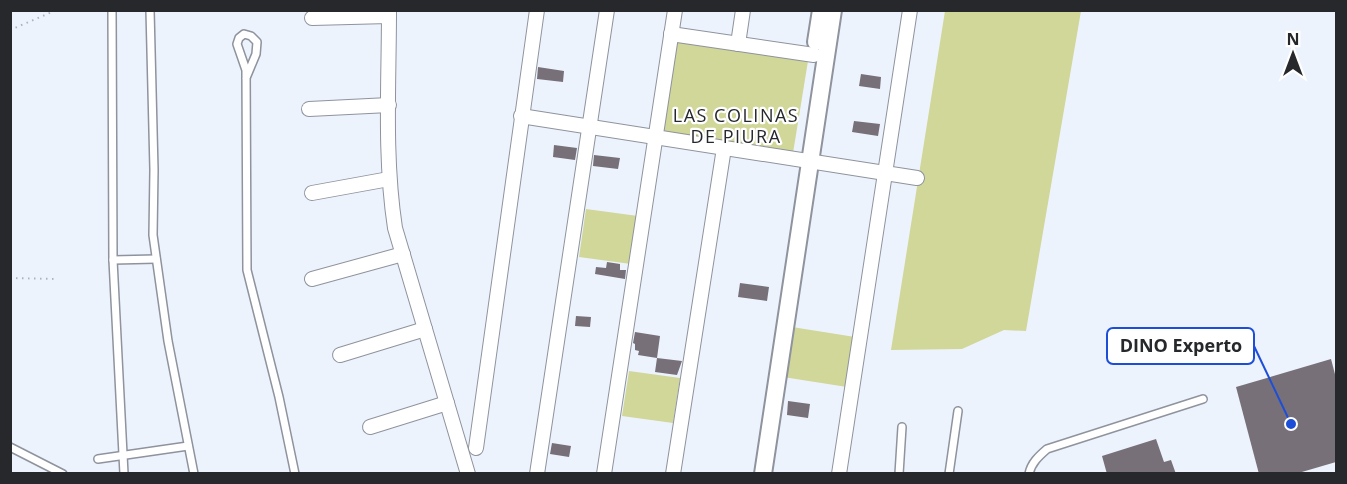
<svg xmlns="http://www.w3.org/2000/svg" width="1347" height="484" font-family="'Open Sans',sans-serif">
	<style>
		.green { fill: #d1d699 }
		.building { fill: #777079 }
		.lines { fill: none; stroke-linecap: round; stroke-linejoin: round }
		.service-casing { stroke: #8e939d; stroke-width: 10 }
		.minor-casing { stroke: #8e939d; stroke-width: 16 }
		.tertiary-casing { stroke: #8e939d; stroke-width: 20 }
		.path { stroke: #adb2ba; stroke-width: 2; stroke-dasharray: 1.5 4.5; stroke-linecap: butt }
		.service { stroke: #fff; stroke-width: 7 }
		.minor { stroke: #fff; stroke-width: 14 }
		.tertiary { stroke: #fff; stroke-width: 16 }
		.labels { text-anchor: middle; dominant-baseline: central; stroke-width: 4.5; stroke-linejoin: round; paint-order: stroke }
		.neighbourhood-label { font-size: 18px; letter-spacing: 1.5px; fill: #26282c; stroke: #fff }
		.leader { fill: none; stroke: #1d4ed8; stroke-width: 2 }
		.callout-dot { fill: #1d4ed8; stroke: #fff; stroke-width: 2 }
		.callout { fill: #fff; stroke: #1d4ed8; stroke-width: 2 }
		.callout-label { font-size: 18px; text-anchor: middle; font-weight: bold; fill: #26282c }
	</style>
	<rect width="100%" height="100%" fill="#edf3fd"/>
	<g class="green">
		<polygon points="945,11 1081,11 1026,331 1004,330 962,349 891,350"/>
		<polygon points="677,40 808,61 793,153 662,133"/>
		<polygon points="586,209 638,216 631,264 579,257"/>
		<polygon points="792,327 855,337 847,387 783,377"/>
		<polygon points="629,371 680,378 673,423 622,416"/>
	</g>
	<g class="building">
		<polygon points="538,67 564,71 563,82 537,79"/>
		<polygon points="861,74 881,77 880,89 859,86"/>
		<polygon points="854,121 880,124 878,136 852,132"/>
		<polygon points="554,145 577,148 575,160 553,157"/>
		<polygon points="594,155 620,158 618,169 593,166"/>
		<polygon points="607,262 620,264 620,270 626,270 625,279 595,274 596,267 606,268"/>
		<polygon points="740,283 769,287 767,301 738,297"/>
		<polygon points="576,316 591,317 590,327 575,326"/>
		<polygon points="635,332 660,336 657,358 682,361 677,375 655,372 657,358 638,355 639,351 635,350 635,344 633,343"/>
		<polygon points="1331,359 1336,378 1336,462 1295,474 1259,474 1236,387"/>
		<polygon points="788,401 810,404 808,418 787,415"/>
		<polygon points="1156,439 1164,462 1171,460 1176,474 1107,474 1102,456"/>
		<polygon points="552,443 571,446 569,457 550,454"/>
	</g>
	<g class="lines">
		<defs>
			<g id="service">
				<polyline points="112,10 113,260 124,474"/>
				<polyline points="150,10 154,170 153,235 168,341 194,474"/>
				<polyline points="246,78 256,54 257,42 251,36 244,34 239,38 237,44 246,70 247,270 279,397 295,474"/>
				<polyline points="113,260 156,259"/>
				<polyline points="10,447 63,474"/>
				<polyline points="98,459 188,446"/>
				<polyline points="899,474 902,427"/>
				<polyline points="949,474 958,411"/>
				<path d="M1029 474C1031 463 1039 456 1047 449L1203 399"/>
			</g>
			<g id="minor">
				<path d="M389 10C389 83 384 156 395 228L468 474"/>
				<polyline points="312,18 389,16"/>
				<polyline points="671,34 814,55"/>
				<polyline points="738,44 743,10"/>
				<polyline points="309,109 389,105"/>
				<polyline points="521,116 917,178"/>
				<polyline points="312,193 389,179"/>
				<polyline points="312,279 403,254"/>
				<polyline points="340,355 425,329"/>
				<polyline points="370,427 447,403"/>
				<polyline points="476,448 537,10"/>
				<polyline points="537,474 607,10"/>
				<polyline points="604,474 675,10"/>
				<polyline points="673,474 724,148"/>
				<polyline points="839,474 910,10"/>
			</g>
			<g id="tertiary">
				<polyline points="816,42 821,10"/>
				<polyline points="763,474 833,10"/>
			</g>
		</defs>
		<use href="#service" class="service-casing"/>
		<use href="#minor" class="minor-casing"/>
		<use href="#tertiary" class="tertiary-casing"/>
		<g class="path">
			<polyline points="10,30 52,12"/>
			<polyline points="10,278 58,279"/>
		</g>
		<use href="#service" class="service"/>
		<use href="#minor" class="minor"/>
		<use href="#tertiary" class="tertiary"/>
	</g>
	<g class="labels">
		<g class="neighbourhood-label">
			<text x="736" y="115">LAS COLINAS<tspan x="736" dy="21">DE PIURA</tspan></text>
		</g>
	</g>
	<path class="leader" d="M1291 424L1254 346"/>
	<circle class="callout-dot" cx="1291" cy="424" r="6"/>
	<rect class="callout" x="1107" y="328" width="147" height="36" rx="6"/>
	<g class="callout-label">
		<text x="1181" y="352">DINO Experto</text>
	</g>
	<rect width="1347" height="484" fill="none" stroke="#26282c" stroke-width="24"/>
	<g transform="translate(1293 54)" stroke="#ffffff" stroke-width="4.5" paint-order="stroke">
	<path d="M0-4.5L10 22L0 15L-10 22Z" fill="#26282c"/>
	<text y="-9" font-size="16" font-weight="bold" text-anchor="middle" fill="#26282c">N</text>
	</g>
</svg>
